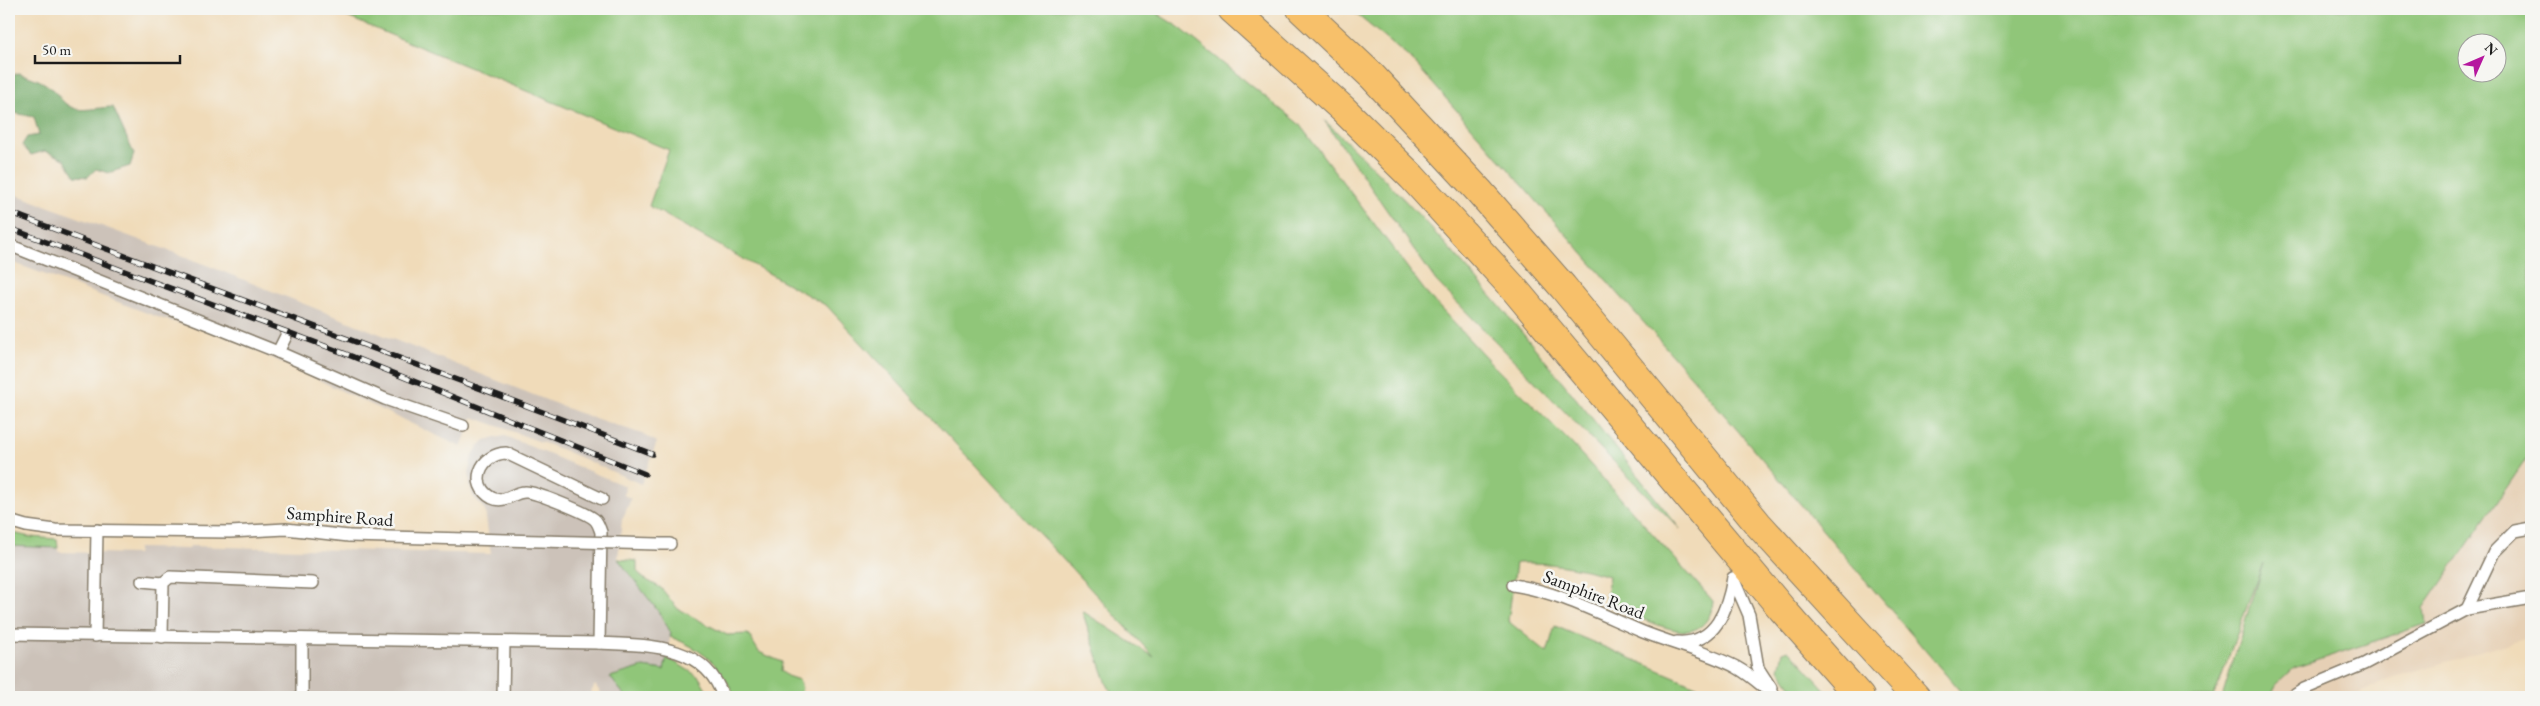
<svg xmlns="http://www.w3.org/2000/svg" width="2540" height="706" font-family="'EB Garamond',serif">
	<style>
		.built { fill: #e6d0b5 }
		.industrial { fill: #ccc2b9 }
		.green { fill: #90c679; stroke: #56714a; fill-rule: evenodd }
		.forest { fill: #74ab69; stroke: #486442 }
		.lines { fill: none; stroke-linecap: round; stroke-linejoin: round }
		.lane-casing { stroke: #867c6a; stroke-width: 14 }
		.highway-casing { stroke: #867c6a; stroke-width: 30 }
		.lane { stroke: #fff; stroke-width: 11 }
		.highway { stroke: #f7c06b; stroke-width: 28 }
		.rail-casing { stroke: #1c1c1c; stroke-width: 5.5 }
		.rail { stroke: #f6f6f2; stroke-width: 4; stroke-dasharray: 11; stroke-linecap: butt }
		.lane-bridge-casing { stroke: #867c6a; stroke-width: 14; stroke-linecap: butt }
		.lane-bridge { stroke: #fff; stroke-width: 11 }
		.labels { text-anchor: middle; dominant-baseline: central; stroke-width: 5; stroke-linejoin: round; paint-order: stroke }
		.street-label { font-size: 18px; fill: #1c1c1c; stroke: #f6f6f2 }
	</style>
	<rect width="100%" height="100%" fill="#f6f6f2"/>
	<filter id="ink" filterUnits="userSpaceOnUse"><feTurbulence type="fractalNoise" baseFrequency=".02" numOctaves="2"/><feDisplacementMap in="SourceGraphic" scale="10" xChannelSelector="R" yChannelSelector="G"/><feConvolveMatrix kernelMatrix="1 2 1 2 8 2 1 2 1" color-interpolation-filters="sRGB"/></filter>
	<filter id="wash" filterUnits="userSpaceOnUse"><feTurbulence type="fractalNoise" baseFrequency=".0096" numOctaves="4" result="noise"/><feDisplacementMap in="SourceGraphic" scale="20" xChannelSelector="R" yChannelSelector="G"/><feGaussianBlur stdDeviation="1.12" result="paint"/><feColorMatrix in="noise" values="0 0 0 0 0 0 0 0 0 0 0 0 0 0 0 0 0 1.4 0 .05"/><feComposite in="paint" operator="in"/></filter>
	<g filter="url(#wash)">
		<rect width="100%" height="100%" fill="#f0dbb9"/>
		<polygon class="built" points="2531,452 2531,637 2387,679 2354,697 2270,697 2276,685 2294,668 2426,624 2424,608"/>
		<g class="industrial">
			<polygon points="9,192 186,257 574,411 642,434 657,442 641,484 563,450 473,417 461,447 221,334 163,319 9,261"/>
			<polygon points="505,436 625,486 624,495 631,499 622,520 618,559 658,611 671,633 664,670 643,667 611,676 626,697 604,697 595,685 588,697 9,697 9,546 58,548 58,552 137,554 138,548 189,549 190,546 491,554 485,510 473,496 470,486 469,470 472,456 478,447 485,440"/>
		</g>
		<g class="green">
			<path d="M328 9H1150L1180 28 1299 124 1428 295 1492 364 1571 443 1713 601C1712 616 1704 629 1688 631 1670 633 1623 611 1605 604L1609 576C1577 567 1549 562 1516 563L1508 621 1547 653 1555 626 1722 697H1114L1107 684 1082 611 1154 657 827 306 649 206 669 150Z"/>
			<path d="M1350 9H2531V452L2424 608 2426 624 2294 668 2276 685 2270 697H2222L2263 563 2214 697H1965L1698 384 1412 60ZM2468 42H2498V72H2468Z"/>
			<path d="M1324 120C1457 244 1568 388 1680 529L1436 281Z"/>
			<polygon points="9,532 30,537 57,539 58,548 9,546"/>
			<path d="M618 559 637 561V571L643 578 661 588 678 609 727 635 748 634 759 652 782 662 781 671 787 676 799 680 802 688 799 697H734C723 666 701 648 670 637L671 633 658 611Z"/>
			<polygon points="1789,650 1832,697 1799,697 1779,669 1783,652"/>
			<polygon points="667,657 699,677 711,697 626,697 610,677 643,667 664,670"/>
		</g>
		<path class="forest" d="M18 73C31 77 43 80 53 90 62 99 64 106 77 109 84 111 104 107 113 107L134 154 130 166 108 173 96 169 88 177 75 176 64 159 45 151 31 155 22 145 27 137 39 135 34 117 9 112V76Z"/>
	</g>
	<g filter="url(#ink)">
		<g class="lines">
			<defs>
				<g id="lane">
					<polyline points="9,245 278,352 385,399 463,426"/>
					<polyline points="278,352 286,336"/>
					<path d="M602 499 506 453C480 454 468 485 492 498 505 504 513 492 525 492 534 491 587 513 594 519 598 522 599 527 601 532L599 643C645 645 706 643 723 697"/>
					<polyline points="9,521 26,526 55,530 230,532 286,529 349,536"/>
					<polyline points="658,544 670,544"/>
					<polyline points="1733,578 1749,615 1758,668 1771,688"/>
					<polyline points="142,581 163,583"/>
					<path d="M1513 585C1559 592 1600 614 1643 632 1673 644 1707 652 1736 667 1751 675 1763 687 1776 697"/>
					<polyline points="2467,609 2494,552 2515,531 2531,528"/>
					<polyline points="9,634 599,643"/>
					<polyline points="95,636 97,530"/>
					<polyline points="162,637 163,583 170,577 313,583"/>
					<path d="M1677 642C1716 645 1728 608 1733 578"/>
					<polyline points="302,697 302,639"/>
					<polyline points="503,697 504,642"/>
					<polyline points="2292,697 2304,689 2364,664 2467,609 2531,598"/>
				</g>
				<g id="highway">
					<polyline points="1232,9 1344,110 1412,177 1516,291 1782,609 1860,697"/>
					<polyline points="1301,9 1372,76 1479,191 1563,287 1758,524 1916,697"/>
				</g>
			</defs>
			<use href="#lane" class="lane-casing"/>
			<use href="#highway" class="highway-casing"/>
			<use href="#lane" class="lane"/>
			<use href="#highway" class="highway"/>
			<defs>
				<g id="rail">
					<path d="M9 212C223 294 439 371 652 454"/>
					<polyline points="9,228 341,352 645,474"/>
				</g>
			</defs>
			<use href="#rail" class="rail-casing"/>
			<use href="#rail" class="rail"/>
			<defs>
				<polyline id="lane-bridge" points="349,536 658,544"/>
			</defs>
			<use href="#lane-bridge" class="lane-bridge-casing"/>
			<use href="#lane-bridge" class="lane-bridge"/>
		</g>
	</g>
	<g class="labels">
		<g class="street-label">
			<text transform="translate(340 516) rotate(4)">Samphire Road</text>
			<text transform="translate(1594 594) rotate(21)">Samphire Road</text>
		</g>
	</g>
	<rect width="2540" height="706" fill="none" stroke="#f6f6f2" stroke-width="30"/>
	<g transform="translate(2482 58) rotate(45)"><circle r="24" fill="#f6f6f2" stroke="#9f9f9c"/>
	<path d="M0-4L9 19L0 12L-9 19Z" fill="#b5179e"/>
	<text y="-8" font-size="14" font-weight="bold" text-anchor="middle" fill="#1c1c1c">N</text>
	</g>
	<path d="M35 55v8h145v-8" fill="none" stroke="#1c1c1c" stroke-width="2.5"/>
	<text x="42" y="55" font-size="15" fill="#1c1c1c" stroke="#f6f6f2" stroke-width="4" paint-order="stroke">50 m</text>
</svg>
